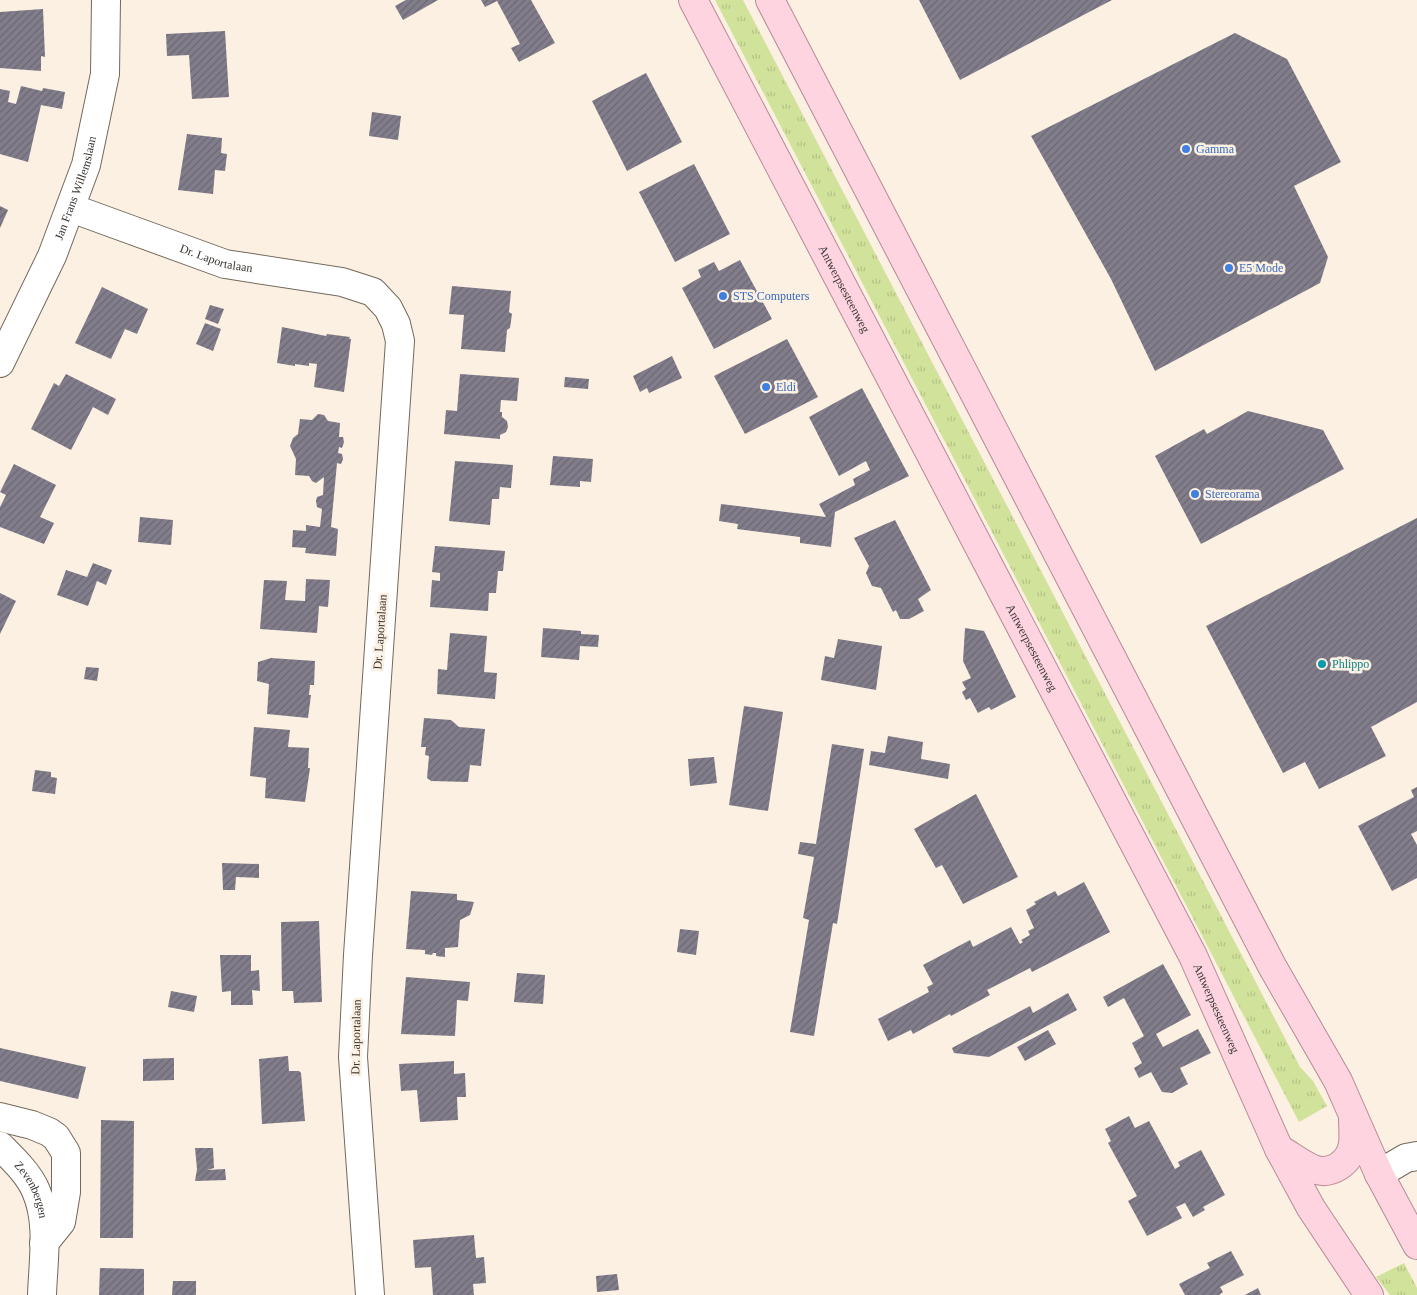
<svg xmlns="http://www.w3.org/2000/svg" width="1417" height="1295" font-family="'Times New Roman',serif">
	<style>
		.grass { fill: url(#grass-tufts) }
		.building { fill: url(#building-hatch) }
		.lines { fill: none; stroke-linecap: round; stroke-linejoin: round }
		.minor-casing { stroke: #72695c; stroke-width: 30 }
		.primary-casing { stroke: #b78995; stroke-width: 30 }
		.minor { stroke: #fff; stroke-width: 28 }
		.primary { stroke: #fdd4e0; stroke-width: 28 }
		.shop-dot { fill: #3f7fe0; stroke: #fbf0e2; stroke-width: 2 }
		.culture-dot { fill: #0f9aa8; stroke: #fbf0e2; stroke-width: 2 }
		.labels { text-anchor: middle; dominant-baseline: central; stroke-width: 5; stroke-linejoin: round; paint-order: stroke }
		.shop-label { font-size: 12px; fill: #366cbe; stroke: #fbf0e2; text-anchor: start }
		.street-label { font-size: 12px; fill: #38342f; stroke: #fbf0e2 }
		.culture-label { font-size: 12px; fill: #0d838f; stroke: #fbf0e2; text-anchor: start }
	</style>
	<defs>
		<pattern id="grass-tufts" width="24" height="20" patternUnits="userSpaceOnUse" patternTransform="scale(1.25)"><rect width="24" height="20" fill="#d1e29b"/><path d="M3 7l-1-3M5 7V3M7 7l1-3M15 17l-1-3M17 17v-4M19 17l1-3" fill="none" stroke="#b4c286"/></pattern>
		<pattern id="building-hatch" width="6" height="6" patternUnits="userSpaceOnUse" patternTransform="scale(1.25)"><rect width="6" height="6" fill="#827d8b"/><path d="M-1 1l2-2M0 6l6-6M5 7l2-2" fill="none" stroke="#6b6772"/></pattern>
	</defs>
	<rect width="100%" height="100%" fill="#fbf0e2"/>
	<g class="grass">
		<polygon points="715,0 743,0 1300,1067 1313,1081 1327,1106 1299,1122"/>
		<polygon points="1404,1263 1417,1288 1417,1295 1390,1295 1376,1277"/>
	</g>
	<g class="building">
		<polygon points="406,0 438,0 403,20 395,6"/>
		<polygon points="481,0 531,0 555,43 519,62 511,48 520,44 497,1 485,7"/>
		<polygon points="919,0 1112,0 960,80"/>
		<polygon points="43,9 45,57 41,56 41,71 0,68 0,12"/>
		<polygon points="225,31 229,97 192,99 189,55 167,56 166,34"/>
		<polygon points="1235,33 1287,59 1341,162 1294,186 1328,257 1320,283 1155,371 1111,279 1031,136"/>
		<polygon points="646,73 682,142 627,171 592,101"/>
		<polygon points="21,86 42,91 43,88 65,92 62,109 41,105 28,162 0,154 0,89 10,91 8,102 16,104"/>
		<polygon points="372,112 401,116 398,140 369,136"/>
		<polygon points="187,134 222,138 221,153 227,154 225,171 215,170 213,194 178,190"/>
		<polygon points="694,164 730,234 675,262 639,192"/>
		<polygon points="0,206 8,210 0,228"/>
		<polygon points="740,260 772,319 714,349 682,288 701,277 698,270 714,262 719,271"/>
		<polygon points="452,286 511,291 509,312 512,314 510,328 507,330 505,352 461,349 464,315 449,314"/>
		<polygon points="102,287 148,309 137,334 125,329 111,359 75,343"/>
		<polygon points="210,305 224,309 218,324 205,319"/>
		<polygon points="205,323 221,329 213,351 196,344"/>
		<polygon points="282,327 326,336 327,334 350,337 349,339 351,339 344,392 314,387 317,364 309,363 309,366 295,364 295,366 277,363"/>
		<polygon points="787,339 818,397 745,434 714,376"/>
		<polygon points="672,356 682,378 649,393 647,388 640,392 633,376"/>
		<polygon points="66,374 116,399 108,415 93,407 71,450 31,429 54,383 59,386"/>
		<polygon points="460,374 519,378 517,401 501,400 500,412 502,412 502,417 507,421 508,427 506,432 500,435 500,439 444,434 446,410 457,411"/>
		<polygon points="565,377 589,379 588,389 564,387"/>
		<polygon points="862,388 909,476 835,512 831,547 800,543 800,537 737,529 738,524 719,521 721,504 826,517 819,504 855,485 853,479 870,470 866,461 839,476 809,417"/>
		<polygon points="1248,411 1323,430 1344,469 1201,544 1155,456 1204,429 1207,434"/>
		<polygon points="318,414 324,415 328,421 340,423 339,437 343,437 344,442 342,448 339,447 338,453 342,454 343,459 341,464 337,463 331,527 338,529 336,556 305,553 306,548 292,547 293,530 306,531 306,525 320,527 322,509 317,507 316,501 317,497 323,495 324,477 316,483 312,481 309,476 295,475 296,459 290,446 293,438 298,434 300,419 312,420"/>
		<polygon points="553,456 593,459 591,482 580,481 580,487 550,485"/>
		<polygon points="455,461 513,465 511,488 500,487 499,499 492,499 490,525 449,521"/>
		<polygon points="14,464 56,485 40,517 54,523 44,544 0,527 0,507 6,495 0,492"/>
		<polygon points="140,517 173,520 171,545 138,542"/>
		<polygon points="1417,518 1417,702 1371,727 1386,756 1319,789 1305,762 1283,773 1206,626"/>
		<polygon points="895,520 931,590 918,599 924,611 909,619 900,619 896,610 893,612 881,588 872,586 866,573 869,566 854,538"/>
		<polygon points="435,546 505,551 503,571 498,571 496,593 489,593 488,611 430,607 432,580 440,581 440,573 432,572"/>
		<polygon points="93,563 112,570 106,585 97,581 88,606 57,595 66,570 87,577"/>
		<polygon points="306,579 330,580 328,607 319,606 317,633 260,629 264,580 287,581 285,600 305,601"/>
		<polygon points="0,593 16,601 0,634"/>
		<polygon points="543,628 581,631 581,634 599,635 598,647 580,646 579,660 541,657"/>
		<polygon points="965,628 984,631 1016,697 991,710 989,707 978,713 970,698 966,700 962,692 966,689 962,682 971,678 963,661"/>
		<polygon points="450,633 487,636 484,672 497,673 495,699 437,694 438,669 447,670"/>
		<polygon points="838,639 882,646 876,690 821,680 825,656 834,658"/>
		<polygon points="271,658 315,661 314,685 310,685 309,695 311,695 308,718 267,714 269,684 257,681 258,662"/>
		<polygon points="86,667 99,668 97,681 84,679"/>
		<polygon points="744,706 783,712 768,811 729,805"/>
		<polygon points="424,718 451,720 459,727 485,729 481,766 470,765 468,782 431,781 427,778 429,756 425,755 426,747 421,747"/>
		<polygon points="254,727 290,730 288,747 309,748 308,768 310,768 305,802 265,798 266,778 250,776"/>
		<polygon points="888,736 923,742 921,759 950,764 948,779 869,765 871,751 885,753"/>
		<polygon points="832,744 864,749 837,924 833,923 814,1036 790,1032 809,920 803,918 814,857 798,854 800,842 816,844"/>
		<polygon points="714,757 717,783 690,786 688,759"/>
		<polygon points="35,770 51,772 51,777 57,778 55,794 32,791"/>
		<polygon points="1417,787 1417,831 1411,834 1417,845 1417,878 1392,891 1358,826 1414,797 1411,790"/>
		<polygon points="976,794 1018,877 963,904 942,865 936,868 914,829"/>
		<polygon points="222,863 259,864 259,878 236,877 235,890 223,890"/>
		<polygon points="1084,882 1110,932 1032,972 1030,968 987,990 990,995 951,1016 950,1014 913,1034 911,1030 888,1041 878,1019 929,992 927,987 933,984 923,965 970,940 973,947 1011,927 1020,944 1023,942 1021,940 1030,935 1028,931 1034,928 1026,910 1036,904 1034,902 1055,891 1058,896"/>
		<polygon points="411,891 457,894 457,900 474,902 470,915 460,920 458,947 445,948 445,957 436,956 436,953 433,953 432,955 425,954 425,950 406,949"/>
		<polygon points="319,921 322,1002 294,1003 293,991 282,991 281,922"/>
		<polygon points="680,929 699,931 696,955 677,952"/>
		<polygon points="220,955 251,955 251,971 259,970 260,991 252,990 253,1005 231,1005 231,991 222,992"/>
		<polygon points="1163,964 1191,1015 1156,1034 1163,1047 1198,1029 1211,1053 1180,1068 1188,1084 1172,1093 1162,1092 1151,1072 1139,1078 1134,1068 1142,1063 1132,1043 1144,1036 1124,998 1108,1007 1103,997"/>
		<polygon points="517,973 545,975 543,1004 514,1002"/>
		<polygon points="406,977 470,982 468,1001 457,1000 455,1036 401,1034"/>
		<polygon points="171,991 197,996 194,1012 168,1007"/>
		<polygon points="1068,993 1077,1010 989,1057 954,1053 952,1048 1030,1006 1033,1013"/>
		<polygon points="1048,1030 1056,1044 1025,1061 1017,1047"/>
		<polygon points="0,1048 86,1067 78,1099 0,1081"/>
		<polygon points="288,1056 289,1071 299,1071 301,1073 305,1121 262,1124 259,1059"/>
		<polygon points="174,1058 174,1080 143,1081 143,1059"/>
		<polygon points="454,1061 454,1074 465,1073 466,1097 457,1097 458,1120 420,1122 417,1090 401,1091 399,1064"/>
		<polygon points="1129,1116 1135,1128 1149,1121 1175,1169 1180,1166 1178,1162 1201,1150 1225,1195 1203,1207 1205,1210 1193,1217 1185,1203 1176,1207 1182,1218 1147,1236 1128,1201 1137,1196 1108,1143 1111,1141 1105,1129"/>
		<polygon points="101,1120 134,1121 133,1238 100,1238"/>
		<polygon points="195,1148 213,1148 214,1168 207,1170 225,1169 226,1180 195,1181 197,1169"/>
		<polygon points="474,1235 476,1258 484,1257 486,1283 473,1284 474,1295 433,1295 431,1267 415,1268 413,1240"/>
		<polygon points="1231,1251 1244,1275 1220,1287 1223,1292 1219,1295 1185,1295 1179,1284 1210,1268 1207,1263"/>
		<polygon points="100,1268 144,1269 144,1295 99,1295"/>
		<polygon points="617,1274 619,1290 597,1292 596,1276"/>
		<polygon points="173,1281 196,1281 196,1295 172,1295"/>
		<polygon points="1258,1288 1261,1295 1245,1295"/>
	</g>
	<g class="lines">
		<defs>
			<g id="minor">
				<path id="s1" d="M71 208 225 264 342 282 373 292 388 308 396 324 400 341 358 955 353 1057 370 1295"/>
				<path id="s2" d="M0 363 52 256 86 165 105 74 106 0"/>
				<polyline points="0,1117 32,1125 49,1132 56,1137 66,1153 66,1192 61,1222 44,1243"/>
				<path id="s3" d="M0 1146C13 1159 29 1174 36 1191 50 1222 43 1262 42 1295"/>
				<polyline points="1379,1174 1406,1158 1417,1156"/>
			</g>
			<g id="primary">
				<path id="s4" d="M693 0 1193 956 1279 1149 1311 1208 1369 1295"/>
				<polyline points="770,0 1272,966 1338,1081 1379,1174 1417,1245"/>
				<path d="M1279 1149C1290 1155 1301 1164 1313 1169 1331 1176 1350 1163 1353 1144 1354 1136 1353 1126 1353 1117"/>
			</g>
		</defs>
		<use href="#minor" class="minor-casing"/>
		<use href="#primary" class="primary-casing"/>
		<use href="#minor" class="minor"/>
		<use href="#primary" class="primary"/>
	</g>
	<g class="shop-dot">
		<circle cx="1186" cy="149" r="5"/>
		<circle cx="1229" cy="268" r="5"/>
		<circle cx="723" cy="296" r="5"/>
		<circle cx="766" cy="387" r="5"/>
		<circle cx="1195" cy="494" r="5"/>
	</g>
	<circle class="culture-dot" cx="1322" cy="664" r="5"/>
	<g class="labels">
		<g class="shop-label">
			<text x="1196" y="149">Gamma</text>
			<text x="1239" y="268">E5 Mode</text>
			<text x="733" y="296">STS Computers</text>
			<text x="776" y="387">Eldi</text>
			<text x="1205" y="494">Stereorama</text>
		</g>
		<g class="street-label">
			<text stroke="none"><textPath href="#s2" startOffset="191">Jan Frans Willemslaan</textPath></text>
			<text stroke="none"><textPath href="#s1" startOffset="154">Dr. Laportalaan</textPath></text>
			<text stroke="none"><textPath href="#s4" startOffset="326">Antwerpsesteenweg</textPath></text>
			<text transform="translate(380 632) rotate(-86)">Dr. Laportalaan</text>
			<text stroke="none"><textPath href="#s4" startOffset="731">Antwerpsesteenweg</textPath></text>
			<text stroke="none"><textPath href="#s4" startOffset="1136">Antwerpsesteenweg</textPath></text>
			<text transform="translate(356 1037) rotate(-89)">Dr. Laportalaan</text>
			<text stroke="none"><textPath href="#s3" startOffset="55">Zevenbergen</textPath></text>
		</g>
		<g class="culture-label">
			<text x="1332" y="664">Phlippo</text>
		</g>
	</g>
</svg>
